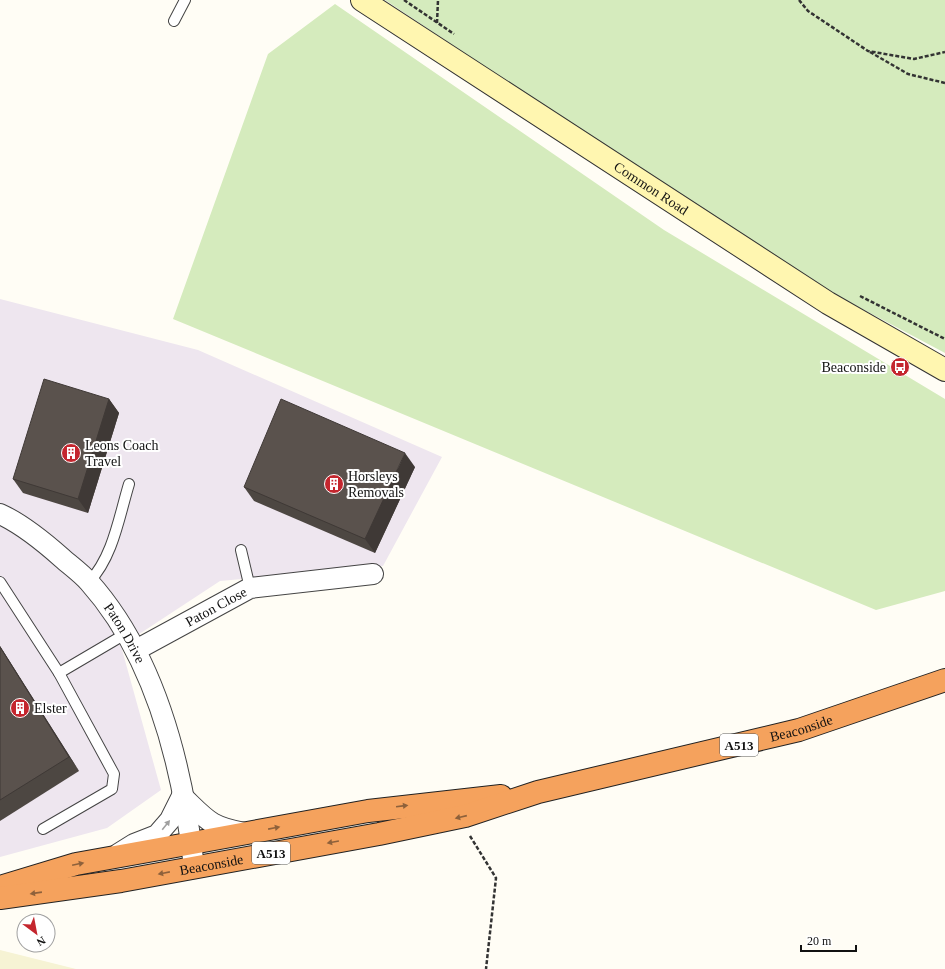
<svg xmlns="http://www.w3.org/2000/svg" width="945" height="969" font-family="Georgia,serif">
	<style>
		.industrial { fill: #eee6ef }
		.farmland { fill: #f6f3d4 }
		.green { fill: #d5ebbd }
		.lines { fill: none; stroke-linecap: round; stroke-linejoin: round }
		.lane-casing { stroke: #444; stroke-width: 12 }
		.street-casing { stroke: #444; stroke-width: 22 }
		.secondary-casing { stroke: #333; stroke-width: 24 }
		.highway-casing { stroke: #222; stroke-width: 24 }
		.path { stroke: #333; stroke-width: 2.5; stroke-dasharray: 4 2; stroke-linecap: butt }
		.lane { stroke: #fff; stroke-width: 10 }
		.street { stroke: #fff; stroke-width: 20 }
		.secondary { stroke: #fff6b0; stroke-width: 22 }
		.highway { stroke: #f5a25d; stroke-width: 22 }
		.wall { fill: #4d4742 }
		.shaded-wall { fill: #3f3936 }
		.building { fill: #5a524d; stroke: #3f3936 }
		.oneway { fill: #8e613b }
		.oneway2 { fill: #a0a0a0 }
		.labels { text-anchor: middle; dominant-baseline: central; stroke-width: 4; stroke-linejoin: round; paint-order: stroke }
		.shield { fill: #fff; stroke: #585858; stroke-width: 1 }
		.shield-label { font-size: 13px; font-weight: bold; fill: #111 }
		.street-label { font-size: 14px; fill: #111; stroke: #fff }
		.poi-label { font-size: 14px; fill: #111; stroke: #fff; text-anchor: start }
	</style>
	<rect width="100%" height="100%" fill="#fffdf5"/>
	<polygon class="industrial" points="0,299 198,350 442,457 383,566 220,581 121,646 161,790 107,828 0,857"/>
	<polygon class="farmland" points="0,950 76,969 0,969"/>
	<g class="green">
		<polygon points="385,0 945,0 945,353 836,295 629,163"/>
		<polygon points="335,4 664,230 945,399 945,591 876,610 173,319 268,54"/>
	</g>
	<g class="lines">
		<defs>
			<g id="lane">
				<polyline points="174,21 185,0"/>
				<polyline points="241,550 250,588"/>
				<polyline points="0,582 59,673 114,774 112,789 43,829"/>
				<path d="M89 582C113 557 119 517 129 484"/>
				<polyline points="59,673 127,633"/>
			</g>
			<g id="street">
				<path id="s1" d="M0 514C22 524 44 542 62 558 71 566 81 573 89 582 157 658 183 768 194 867"/>
				<path id="s2" d="M136 650 250 588 373 574"/>
				<path d="M182 796C207 820 210 827 245 833"/>
				<polyline points="118,854 134,844 157,835 170,820 182,796"/>
			</g>
			<g id="secondary">
				<path id="s3" d="M362 0 828 303 945 370"/>
			</g>
			<g id="highway">
				<polyline points="0,887 76,864 165,848 368,811 501,796"/>
				<path id="s4" d="M0 898 121 881 379 834 465 816 538 792 799 730 945 680"/>
			</g>
		</defs>
		<use href="#lane" class="lane-casing"/>
		<use href="#street" class="street-casing"/>
		<use href="#secondary" class="secondary-casing"/>
		<use href="#highway" class="highway-casing"/>
		<g class="path">
			<polyline points="404,0 454,34"/>
			<polyline points="799,0 808,11 868,51 914,59 945,52"/>
			<polyline points="437,23 438,0"/>
			<polyline points="870,52 908,74 945,83"/>
			<polyline points="860,296 945,339"/>
			<polyline points="470,836 496,878 486,969"/>
		</g>
		<use href="#lane" class="lane"/>
		<use href="#street" class="street"/>
		<use href="#secondary" class="secondary"/>
		<use href="#highway" class="highway"/>
	</g>
	<g class="wall">
		<polygon points="109,399 119,413 88,513 23,493 13,479"/>
		<polygon points="415,467 375,553 254,501 244,487"/>
		<polygon points="0,646 79,771 0,821"/>
	</g>
	<g class="shaded-wall">
		<polygon points="109,399 119,413 88,513 78,499"/>
		<polygon points="405,453 415,467 375,553 365,539"/>
		<polygon points="0,646 79,771 69,757 0,647"/>
	</g>
	<g class="building">
		<polygon points="44,379 109,399 78,499 13,479"/>
		<polygon points="281,399 405,453 365,539 244,487"/>
		<polygon points="0,647 69,757 0,800"/>
	</g>
	<defs><path id="oneway-solid" d="M-6-.8H1V-3.2L6.5 0L1 3.2V.8H-6Z"/></defs>
	<g class="oneway">
		<use href="#oneway-solid" transform="translate(402 806) rotate(-7)"/>
		<use href="#oneway-solid" transform="translate(461 817) rotate(167)"/>
		<use href="#oneway-solid" transform="translate(274 828) rotate(-11)"/>
		<use href="#oneway-solid" transform="translate(333 842) rotate(170)"/>
		<use href="#oneway-solid" transform="translate(78 864) rotate(-12)"/>
		<use href="#oneway-solid" transform="translate(164 873) rotate(169)"/>
		<use href="#oneway-solid" transform="translate(36 893) rotate(172)"/>
	</g>
	<use class="oneway2" href="#oneway-solid" transform="translate(166 825) rotate(-51)"/>
	<defs>
		<symbol id="bus-disc" viewBox="-11 -11 22 22"><circle r="9.5" fill="#c4262e" stroke="#fff"/><path d="M-5-6H5V4H4V6H2V4H-2V6H-4V4H-5ZM-3.5-4V0h7V-4ZM-3.5 1.2v1.5H-2V1.2ZM2 1.2v1.5H3.5V1.2Z" fill="#fff"/></symbol>
		<symbol id="building-disc" viewBox="-11 -11 22 22"><circle r="9.5" fill="#c4262e" stroke="#fff"/><path d="M-4-6H4V6H1V3H-1V6H-4ZM-2.5-4.3h1.7v1.8h-1.7ZM.8-4.3h1.7v1.8H.8ZM-2.5-1h1.7V.8h-1.7ZM.8-1h1.7V.8H.8Z" fill="#fff"/></symbol>
	</defs>
	<g fill-rule="evenodd">
		<use href="#bus-disc" x="889" y="356" width="22" height="22"/>
		<use href="#building-disc" x="60" y="442" width="22" height="22"/>
		<use href="#building-disc" x="323" y="473" width="22" height="22"/>
		<use href="#building-disc" x="9" y="697" width="22" height="22"/>
	</g>
	<g class="labels">
		<g class="shield">
			<rect x="720" y="734" width="38" height="22" rx="3"/>
			<rect x="252" y="842" width="38" height="22" rx="3"/>
		</g>
		<g class="shield-label">
			<text x="739" y="745">A513</text>
			<text x="271" y="853">A513</text>
		</g>
		<g class="street-label">
			<text stroke="none"><textPath href="#s3" startOffset="345">Common Road</textPath></text>
			<text stroke="none"><textPath href="#s2" startOffset="91">Paton Close</textPath></text>
			<text stroke="none"><textPath href="#s1" startOffset="175">Paton Drive</textPath></text>
			<text stroke="none"><textPath href="#s4" startOffset="820">Beaconside</textPath></text>
			<text stroke="none"><textPath href="#s4" startOffset="214">Beaconside</textPath></text>
		</g>
		<g class="poi-label">
			<text x="886" y="367" text-anchor="end">Beaconside</text>
			<text x="85" y="445">Leons Coach<tspan x="85" dy="16">Travel</tspan></text>
			<text x="348" y="476">Horsleys<tspan x="348" dy="16">Removals</tspan></text>
			<text x="34" y="708">Elster</text>
		</g>
	</g>
	<g transform="translate(36 933) rotate(148)"><circle r="19" fill="#ffffff" stroke="#a0a0a0"/>
	<path d="M0-3L7 15L0 10L-7 15Z" fill="#c4262e"/>
	<text y="-6" font-size="11" font-weight="bold" text-anchor="middle" fill="#111111">N</text>
	</g>
	<path d="M801 945v6h55v-6" fill="none" stroke="#111111" stroke-width="2"/>
	<text x="807" y="945" font-size="12" fill="#111111" stroke="#ffffff" stroke-width="3" paint-order="stroke">20 m</text>
</svg>
